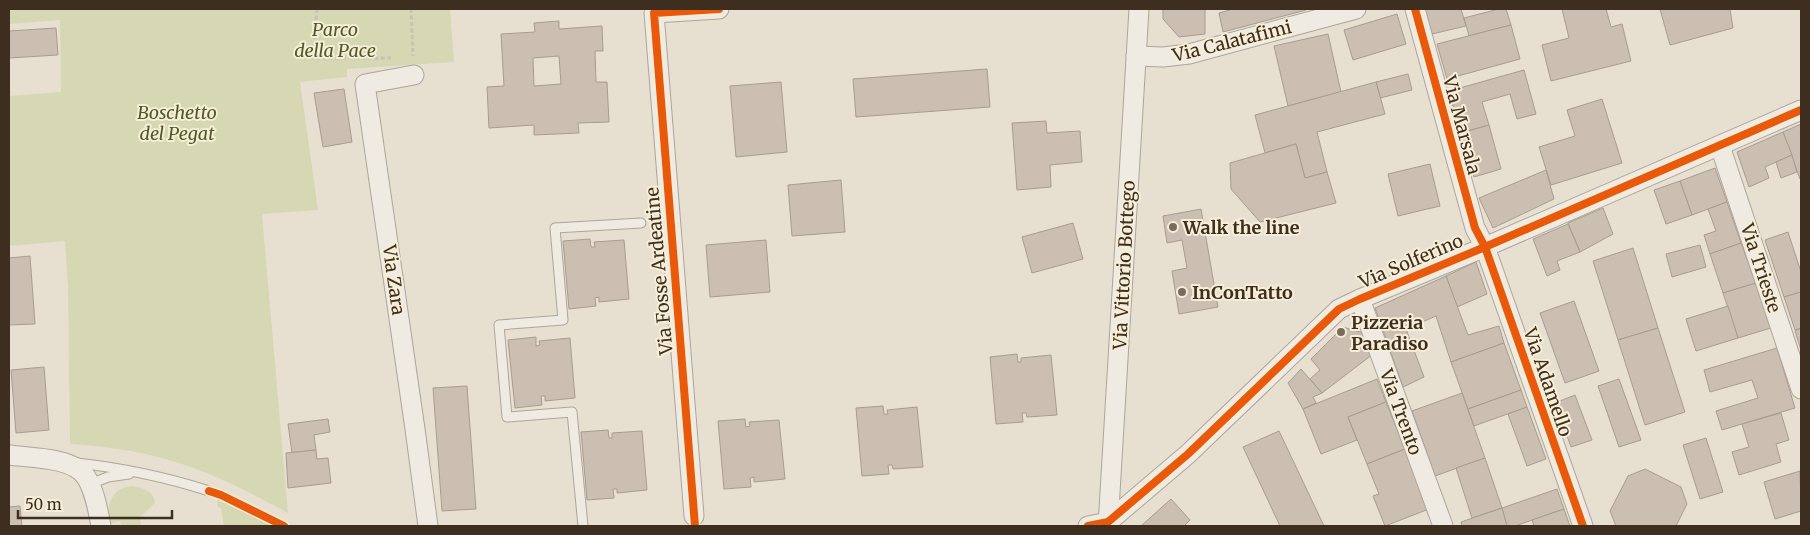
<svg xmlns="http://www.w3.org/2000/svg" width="1810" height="535" font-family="Merriweather,serif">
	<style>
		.green { fill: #d6d7b3 }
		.building { fill: #cbbfb2; stroke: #a89c90; fill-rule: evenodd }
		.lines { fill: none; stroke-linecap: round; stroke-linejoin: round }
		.service-casing { stroke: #ada599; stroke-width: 11 }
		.minor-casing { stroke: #ada599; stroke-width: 21 }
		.path { stroke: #c8c2b9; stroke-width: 3; stroke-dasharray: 4 2.5; stroke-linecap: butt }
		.service { stroke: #efebe3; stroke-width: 9 }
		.minor { stroke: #efebe3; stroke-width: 19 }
		.cycleway-casing { stroke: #f7eed8; stroke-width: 11 }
		.cycleway { stroke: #e8590c; stroke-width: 8 }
		.poi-dot { fill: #786c5e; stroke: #f7eed8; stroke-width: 2 }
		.labels { text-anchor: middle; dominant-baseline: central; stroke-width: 4; stroke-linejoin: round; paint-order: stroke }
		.park-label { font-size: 18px; font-style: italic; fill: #4d5a26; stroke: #f7eed8 }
		.street-label { font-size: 18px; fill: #3d2e20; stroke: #f7eed8 }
		.poi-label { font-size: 18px; font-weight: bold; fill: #3d2e20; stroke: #f7eed8; text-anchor: start }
	</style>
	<rect width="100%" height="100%" fill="#e7e0d1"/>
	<g class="green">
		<path d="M9 9H450L454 62 347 69V77L300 82 318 210 262 214 288 513C246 490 201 467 154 456 126 449 98 446 70 444L68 287 65 241 9 246V96L61 92 60 20 9 24Z"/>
		<path d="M131 486C142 487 154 491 155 503L140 517 141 526H122L120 521 109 524C107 507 110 488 131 486Z"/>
		<polygon points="219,499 273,526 224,526 221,508 218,507 217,500"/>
	</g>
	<g class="building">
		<polygon points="1163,9 1205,9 1205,34 1179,37 1163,19"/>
		<polygon points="1233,9 1306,9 1306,10 1223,32 1219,13"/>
		<polygon points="1425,9 1461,9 1466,26 1432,34"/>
		<polygon points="1499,9 1506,9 1511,25 1469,36 1464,18"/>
		<polygon points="1562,9 1606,9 1611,27 1622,24 1631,61 1551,81 1542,45 1569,38"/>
		<polygon points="1660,9 1730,9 1733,28 1670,45"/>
		<polygon points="1397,14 1406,44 1353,60 1344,30"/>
		<path d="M559 21V29L602 26 603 51H595L596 82H607L609 122 578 123 579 133 534 135V125L489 128 487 87 504 86 501 34 535 32 534 23ZM559 56 561 84 534 86 533 58Z"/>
		<polygon points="1511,25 1520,59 1447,79 1437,44"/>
		<polygon points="56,28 58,55 9,58 9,31"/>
		<polygon points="1328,34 1341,92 1288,106 1274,46"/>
		<polygon points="987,69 990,107 856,117 853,79"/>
		<polygon points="1524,70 1536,114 1517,119 1510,94 1482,102 1489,125 1461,133 1449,91"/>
		<polygon points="1408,74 1412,90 1380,98 1376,82"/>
		<polygon points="781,82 787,152 736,157 730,86"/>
		<polygon points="1376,82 1385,114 1317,132 1327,172 1305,178 1296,144 1265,153 1255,115"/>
		<polygon points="344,89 352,142 323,147 314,93"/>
		<polygon points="1602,99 1622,163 1551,185 1539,147 1575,136 1567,110"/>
		<polygon points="1046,121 1047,133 1080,131 1082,162 1050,165 1051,187 1017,190 1012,123"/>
		<polygon points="1801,124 1801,179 1800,179 1783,132"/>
		<polygon points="1489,125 1501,169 1474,177 1461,133"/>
		<polygon points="1783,132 1792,155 1765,167 1769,178 1749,187 1737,152"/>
		<polygon points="1296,144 1305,178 1327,172 1336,203 1260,222 1231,189 1230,163"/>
		<polygon points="1792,155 1797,172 1781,178 1776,162"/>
		<polygon points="1430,164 1440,206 1398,216 1388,174"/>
		<polygon points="1715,168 1727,202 1692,215 1680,181"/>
		<polygon points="1546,170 1554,199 1493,228 1479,198"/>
		<polygon points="841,180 845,232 792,236 788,185"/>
		<polygon points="1680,181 1692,215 1666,224 1654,190"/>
		<polygon points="1727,202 1741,243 1710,254 1704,235 1716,231 1708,209"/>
		<polygon points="1603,208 1613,234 1580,252 1568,223"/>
		<polygon points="1201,209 1218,307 1179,314 1172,271 1187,268 1182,240 1167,243 1163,216"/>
		<polygon points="1073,223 1083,259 1032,273 1022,237"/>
		<polygon points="1568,224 1580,252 1557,261 1560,270 1547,276 1533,239"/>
		<polygon points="1788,232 1801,272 1801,292 1784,297 1765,240"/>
		<polygon points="590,239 591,247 595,247 594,242 624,240 629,299 599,302 599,297 595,298 596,306 569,309 563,241"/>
		<polygon points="766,240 770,292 710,297 706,245"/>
		<polygon points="1741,243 1756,283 1723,293 1710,254"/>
		<polygon points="1700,245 1706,267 1672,277 1666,254"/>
		<polygon points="1633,248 1658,328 1618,340 1593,261"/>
		<polygon points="30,256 35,324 9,325 9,258"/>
		<polygon points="1476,262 1487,294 1457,307 1446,276"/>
		<polygon points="1446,276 1468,335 1499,326 1504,343 1451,362 1436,316 1406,329 1424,377 1403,387 1375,308"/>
		<polygon points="1756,283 1771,328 1738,338 1723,293"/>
		<polygon points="1801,292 1801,328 1795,330 1784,297"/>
		<polygon points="1574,301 1599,371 1565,383 1540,313"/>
		<polygon points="1728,306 1738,338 1696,351 1686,319"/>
		<polygon points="1343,327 1367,334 1373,354 1322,393 1310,379 1320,370 1311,359"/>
		<polygon points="1658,328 1685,412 1645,425 1618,340"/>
		<polygon points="1801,328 1801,350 1795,331"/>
		<polygon points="536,337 536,346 540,345 539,341 570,338 575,398 545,401 545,396 541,396 542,405 515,408 508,340"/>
		<polygon points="1504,343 1521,390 1468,409 1451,362"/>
		<polygon points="1777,348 1795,408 1722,430 1716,411 1758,398 1752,380 1710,392 1704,370"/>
		<polygon points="1017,354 1018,362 1021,362 1021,358 1051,355 1057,415 1027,417 1026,413 1022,413 1023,422 996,424 990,357"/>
		<polygon points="44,367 49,430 16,433 11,370"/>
		<polygon points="1301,369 1322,393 1313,397 1316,403 1303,409 1288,383"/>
		<polygon points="1377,379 1386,402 1348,417 1357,440 1321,454 1303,409"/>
		<polygon points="1619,379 1641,440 1619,447 1598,386"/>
		<polygon points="467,386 476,509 442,511 433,388"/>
		<polygon points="1521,390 1527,407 1474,426 1468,409"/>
		<polygon points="1462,393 1485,458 1435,476 1412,411"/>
		<polygon points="1575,395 1592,440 1571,447 1555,403"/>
		<polygon points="1386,402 1405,449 1367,464 1348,417"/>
		<polygon points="883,406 884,414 888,414 887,410 917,407 923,467 893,469 892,465 888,465 889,474 862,476 856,408"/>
		<polygon points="1527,407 1546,459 1527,466 1508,414"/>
		<polygon points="1781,413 1789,440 1776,444 1781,462 1739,475 1732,452 1749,447 1742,424"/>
		<polygon points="328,419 330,432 314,435 316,450 292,453 288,424"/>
		<polygon points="745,419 746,427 750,426 749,422 779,420 785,479 754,482 754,477 750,478 751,487 724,489 718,421"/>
		<polygon points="608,430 609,438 612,438 612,433 642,431 647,490 617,493 617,489 613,489 614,498 587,500 581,432"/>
		<polygon points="1279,431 1324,526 1280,526 1243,447"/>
		<polygon points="1706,438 1723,492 1700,499 1683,445"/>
		<polygon points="1405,449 1429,509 1385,526 1373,496 1379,494 1367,464"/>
		<polygon points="316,450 317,459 328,458 331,483 288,488 286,453"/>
		<polygon points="1485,458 1502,508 1472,518 1456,468"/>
		<polygon points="1645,469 1681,487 1687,504 1676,526 1616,526 1610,511 1628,476"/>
		<polygon points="1800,471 1801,511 1775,519 1764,482"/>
		<polygon points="1557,489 1564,509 1515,526 1507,526 1502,508"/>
		<polygon points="1171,499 1190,520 1184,526 1141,526"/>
		<polygon points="20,506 22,526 9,526 9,507"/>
		<polygon points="1502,508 1507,526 1462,526 1461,522"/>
		<polygon points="1564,509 1570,526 1534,526 1532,520"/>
	</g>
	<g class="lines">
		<defs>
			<g id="service">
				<path d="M77 463C122 468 166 477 209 491"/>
				<polyline points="90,484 108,477 129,474"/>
				<polyline points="583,526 572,412 507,417 499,325 563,320 555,228 641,223"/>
			</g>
			<g id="minor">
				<polyline points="1415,9 1475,228 1485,247 1583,526"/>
				<polyline points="1136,56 1163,57 1189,54 1356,9"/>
				<polyline points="414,75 365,84 415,429 428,526"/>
				<polyline points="1720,146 1801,389"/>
				<polyline points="1360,299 1443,526"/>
				<path d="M9 455C31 458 73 457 86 477 95 491 98 511 101 526"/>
				<polyline points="694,516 654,13 719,9"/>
				<polyline points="1088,526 1108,522 1188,454 1339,309 1360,299 1485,247 1801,110"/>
				<polyline points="1108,526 1139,9"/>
			</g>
		</defs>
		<use href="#service" class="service-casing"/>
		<use href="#minor" class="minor-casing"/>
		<g class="path">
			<polyline points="317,9 313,58 391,58"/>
			<polyline points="411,9 413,56"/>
		</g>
		<use href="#service" class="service"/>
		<use href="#minor" class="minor"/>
		<defs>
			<g id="cycleway">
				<polyline points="1415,9 1475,228 1485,247 1583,526"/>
				<polyline points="209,491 221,495 284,526"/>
				<polyline points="695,526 654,13 719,9"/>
				<polyline points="1088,526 1108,522 1188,454 1339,309 1360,299 1485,247 1801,110"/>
			</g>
		</defs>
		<use href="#cycleway" class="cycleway-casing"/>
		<use href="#cycleway" class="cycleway"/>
	</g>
	<g class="poi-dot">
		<circle cx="1173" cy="227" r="5"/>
		<circle cx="1182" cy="292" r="5"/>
		<circle cx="1341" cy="332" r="5"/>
	</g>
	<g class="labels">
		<g class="park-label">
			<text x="335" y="29">Parco<tspan x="335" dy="21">della Pace</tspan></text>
			<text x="177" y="112">Boschetto<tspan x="177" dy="21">del Pegat</tspan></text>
		</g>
		<g class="street-label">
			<text transform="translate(1232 41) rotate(-14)">Via Calatafimi</text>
			<text transform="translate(1462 125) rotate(75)">Via Marsala</text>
			<text transform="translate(1411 261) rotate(-23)">Via Solferino</text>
			<text transform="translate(1124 265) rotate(-87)">Via Vittorio Bottego</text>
			<text transform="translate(1761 268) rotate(72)">Via Trieste</text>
			<text transform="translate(659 271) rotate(-95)">Via Fosse Ardeatine</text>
			<text transform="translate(394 280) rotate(82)">Via Zara</text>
			<text transform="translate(1548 382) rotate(71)">Via Adamello</text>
			<text transform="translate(1401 412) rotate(70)">Via Trento</text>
		</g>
		<g class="poi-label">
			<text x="1183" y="227">Walk the line</text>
			<text x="1192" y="292">InConTatto</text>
			<text x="1351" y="322">Pizzeria<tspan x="1351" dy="21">Paradiso</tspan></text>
		</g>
	</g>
	<rect width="1810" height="535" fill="none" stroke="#3d2e20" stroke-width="20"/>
	<path d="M18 510v8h154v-8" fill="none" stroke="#3d2e20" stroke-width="2.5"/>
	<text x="25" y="510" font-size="15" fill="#3d2e20" stroke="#f7eed8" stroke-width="4" paint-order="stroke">50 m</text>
</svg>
